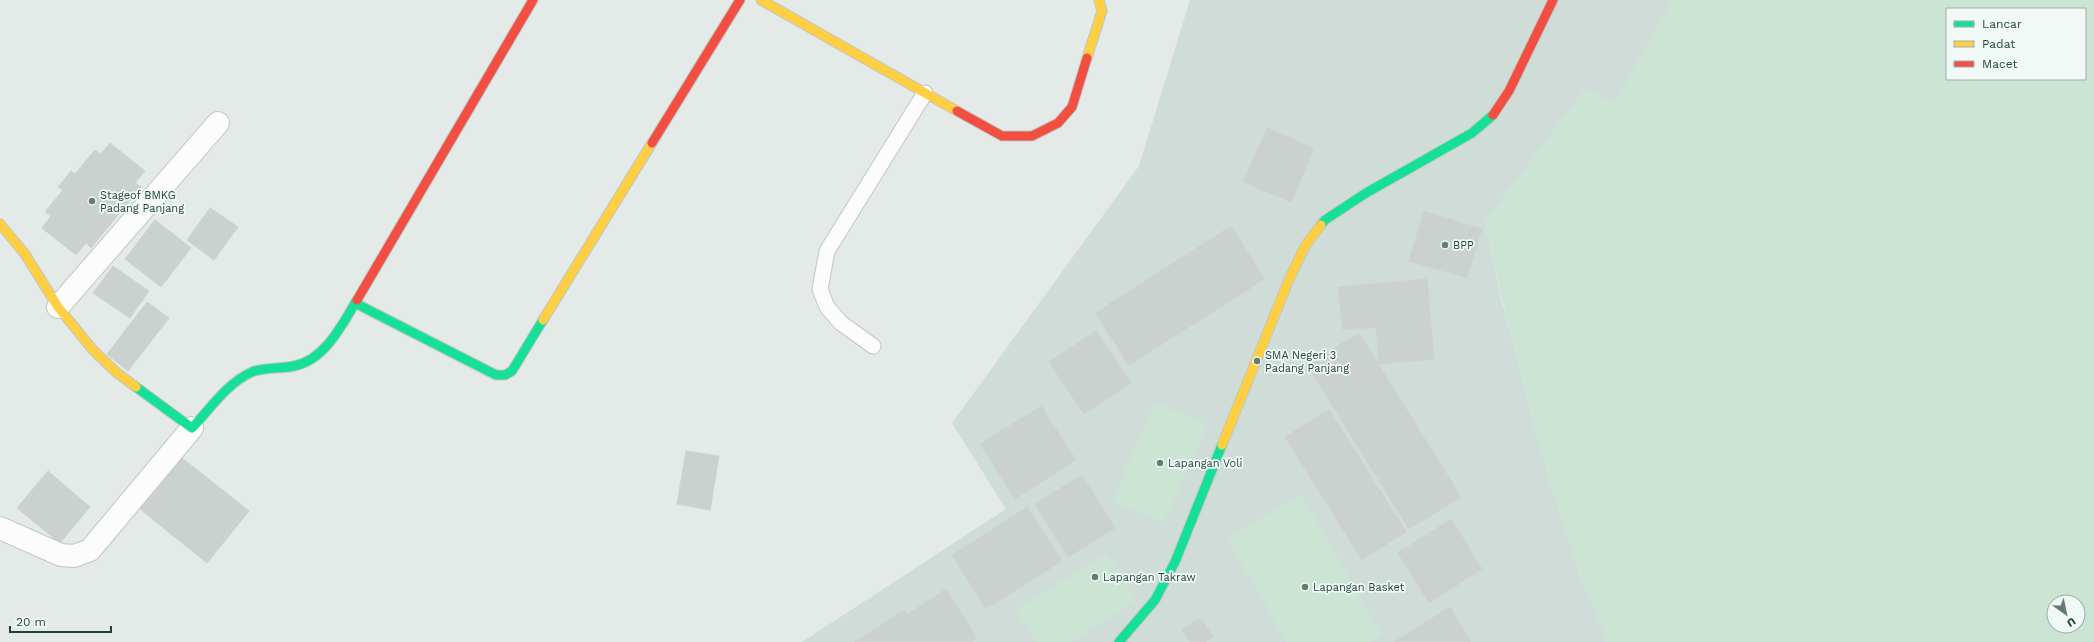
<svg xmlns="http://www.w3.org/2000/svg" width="2094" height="642" font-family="'Work Sans',sans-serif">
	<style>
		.built { fill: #d0dcd7 }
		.green { fill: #cbe4d4; fill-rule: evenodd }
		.building { fill: #cad1ce; stroke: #ccd3d0 }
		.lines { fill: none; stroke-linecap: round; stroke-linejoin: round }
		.lane-casing { stroke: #c0c7c4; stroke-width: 17 }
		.street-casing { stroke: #c0c7c4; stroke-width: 24 }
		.fast-casing { stroke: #bfc7c5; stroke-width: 11 }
		.slow-casing { stroke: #bfc7c5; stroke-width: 11 }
		.jam-casing { stroke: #bfc7c5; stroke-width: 11 }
		.lane { stroke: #fbfcfb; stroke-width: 15 }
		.street { stroke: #fbfcfb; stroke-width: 22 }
		.fast { stroke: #16e098; stroke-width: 9 }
		.slow { stroke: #ffcf43; stroke-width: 9 }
		.jam { stroke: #f24e42; stroke-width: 9 }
		.poi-dot { fill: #647b76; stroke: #f1f9f6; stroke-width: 1.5 }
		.labels { text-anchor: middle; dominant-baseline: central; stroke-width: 3.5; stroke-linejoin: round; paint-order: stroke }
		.poi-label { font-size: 11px; fill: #1f3f39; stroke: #f1f9f6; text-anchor: start }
	</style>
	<rect width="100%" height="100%" fill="#e3eae7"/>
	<polygon class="built" points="1190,0 1673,0 1615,104 1485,221 1501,298 1534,425 1579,573 1608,642 802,642 1006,509 952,423 1139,166"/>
	<g class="green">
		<path d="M1673 0H2094V642H1608C1599 619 1587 596 1579 572 1539 458 1510 339 1485 221L1585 89 1615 104ZM1947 9H2085V79H1947ZM2054 602H2078V626H2054Z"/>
		<polygon points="1155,402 1208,425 1164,523 1112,501"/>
		<polygon points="1301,495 1382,635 1371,642 1287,642 1227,538"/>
		<polygon points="1107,553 1137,601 1071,642 1036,642 1015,610"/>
	</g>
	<g class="building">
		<polygon points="1267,128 1314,148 1291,202 1243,182"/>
		<polygon points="110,143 145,171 135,183 141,187 91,248 86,243 76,255 42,228 51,216 45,212 63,190 58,187 71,171 75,174 95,150 101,154"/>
		<polygon points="210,208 238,227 214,260 187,240"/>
		<polygon points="1424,211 1482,229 1467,278 1409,261"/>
		<polygon points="155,220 191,248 161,287 125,259"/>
		<polygon points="1231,226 1265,279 1129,365 1095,313"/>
		<polygon points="113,266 149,291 130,318 93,293"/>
		<polygon points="1427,279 1434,359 1379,364 1376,327 1343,330 1338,287"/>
		<polygon points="147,302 169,318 128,371 107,354"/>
		<polygon points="1096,331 1131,383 1084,414 1049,362"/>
		<polygon points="1359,333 1461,497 1409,529 1307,365"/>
		<polygon points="1041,406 1076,460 1015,499 980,444"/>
		<polygon points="1329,409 1406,532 1362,560 1285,437"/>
		<polygon points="686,451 719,456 710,510 677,504"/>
		<polygon points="182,458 249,511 207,563 140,509"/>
		<polygon points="48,471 90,507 60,543 17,508"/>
		<polygon points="1082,475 1115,528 1068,557 1035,504"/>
		<polygon points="1027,507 1062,561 986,609 952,555"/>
		<polygon points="1451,519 1482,569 1429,603 1398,553"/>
		<polygon points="946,589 977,638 971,642 854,642 905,610 908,614"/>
		<polygon points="1450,607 1471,642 1394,642"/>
		<polygon points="1201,618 1213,637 1205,642 1190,642 1182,630"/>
	</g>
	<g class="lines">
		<defs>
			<polyline id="lane" points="873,346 841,323 827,307 820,289 827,251 925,93"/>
			<g id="street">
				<polyline points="58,307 218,123"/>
				<polyline points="0,528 61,555 74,556 90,550 192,428"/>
			</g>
			<g id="fast">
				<polyline points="1321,225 1325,220 1366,193 1472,133 1493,115"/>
				<polyline points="355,303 496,375 505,375 512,371 543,320"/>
				<path d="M136 387 192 428C210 409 227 383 252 372 265 367 280 369 294 366 325 360 342 325 357 300"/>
				<polyline points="1119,642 1155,600 1175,562 1222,445"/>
			</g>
			<g id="slow">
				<polyline points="761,0 957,111"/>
				<polyline points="1087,58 1102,11 1099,0"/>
				<polyline points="0,224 25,254 58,307 93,350 117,373 136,387"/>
				<polyline points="543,320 652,143"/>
				<polyline points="1222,445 1288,282 1305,246 1321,225"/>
			</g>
			<g id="jam">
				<polyline points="957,111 1002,136 1032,136 1058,123 1072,107 1087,58"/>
				<polyline points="1493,115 1509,91 1553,0"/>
				<polyline points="652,143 740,0"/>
				<polyline points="357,300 533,0"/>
			</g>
		</defs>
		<use href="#lane" class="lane-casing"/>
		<use href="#street" class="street-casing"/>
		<use href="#fast" class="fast-casing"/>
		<use href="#slow" class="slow-casing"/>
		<use href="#jam" class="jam-casing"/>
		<use href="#lane" class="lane"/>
		<use href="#street" class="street"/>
		<use href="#fast" class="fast"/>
		<use href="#slow" class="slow"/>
		<use href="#jam" class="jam"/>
	</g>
	<g class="poi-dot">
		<circle cx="92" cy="201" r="4"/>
		<circle cx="1445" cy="245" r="4"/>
		<circle cx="1257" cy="361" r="4"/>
		<circle cx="1160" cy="463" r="4"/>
		<circle cx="1095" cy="577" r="4"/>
		<circle cx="1305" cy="587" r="4"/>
	</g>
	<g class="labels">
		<g class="poi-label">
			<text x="100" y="195">Stageof BMKG<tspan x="100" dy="13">Padang Panjang</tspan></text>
			<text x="1453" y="245">BPP</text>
			<text x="1265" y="355">SMA Negeri 3<tspan x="1265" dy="13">Padang Panjang</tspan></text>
			<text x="1168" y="463">Lapangan Voli</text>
			<text x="1103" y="577">Lapangan Takraw</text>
			<text x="1313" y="587">Lapangan Basket</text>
		</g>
	</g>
	<rect x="1946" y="8" width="140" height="72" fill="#f1f9f6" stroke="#9dafaa"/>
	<rect x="1954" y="21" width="20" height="6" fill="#16e098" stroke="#9dafaa"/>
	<text x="1982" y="28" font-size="12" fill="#1f3f39">Lancar</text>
	<rect x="1954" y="41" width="20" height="6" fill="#ffcf43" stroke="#9dafaa"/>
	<text x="1982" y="48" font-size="12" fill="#1f3f39">Padat</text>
	<rect x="1954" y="61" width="20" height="6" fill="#f24e42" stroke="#9dafaa"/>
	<text x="1982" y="68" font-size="12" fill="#1f3f39">Macet</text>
	<g transform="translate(2066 614) rotate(147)"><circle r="19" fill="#f1f9f6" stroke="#9dafaa"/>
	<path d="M0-3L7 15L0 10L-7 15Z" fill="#647b76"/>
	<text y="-6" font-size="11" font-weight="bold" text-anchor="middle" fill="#1f3f39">U</text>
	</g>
	<path d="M10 626v6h101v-6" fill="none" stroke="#1f3f39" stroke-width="2"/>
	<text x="16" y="626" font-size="12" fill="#1f3f39" stroke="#f1f9f6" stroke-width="3" paint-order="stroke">20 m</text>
</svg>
